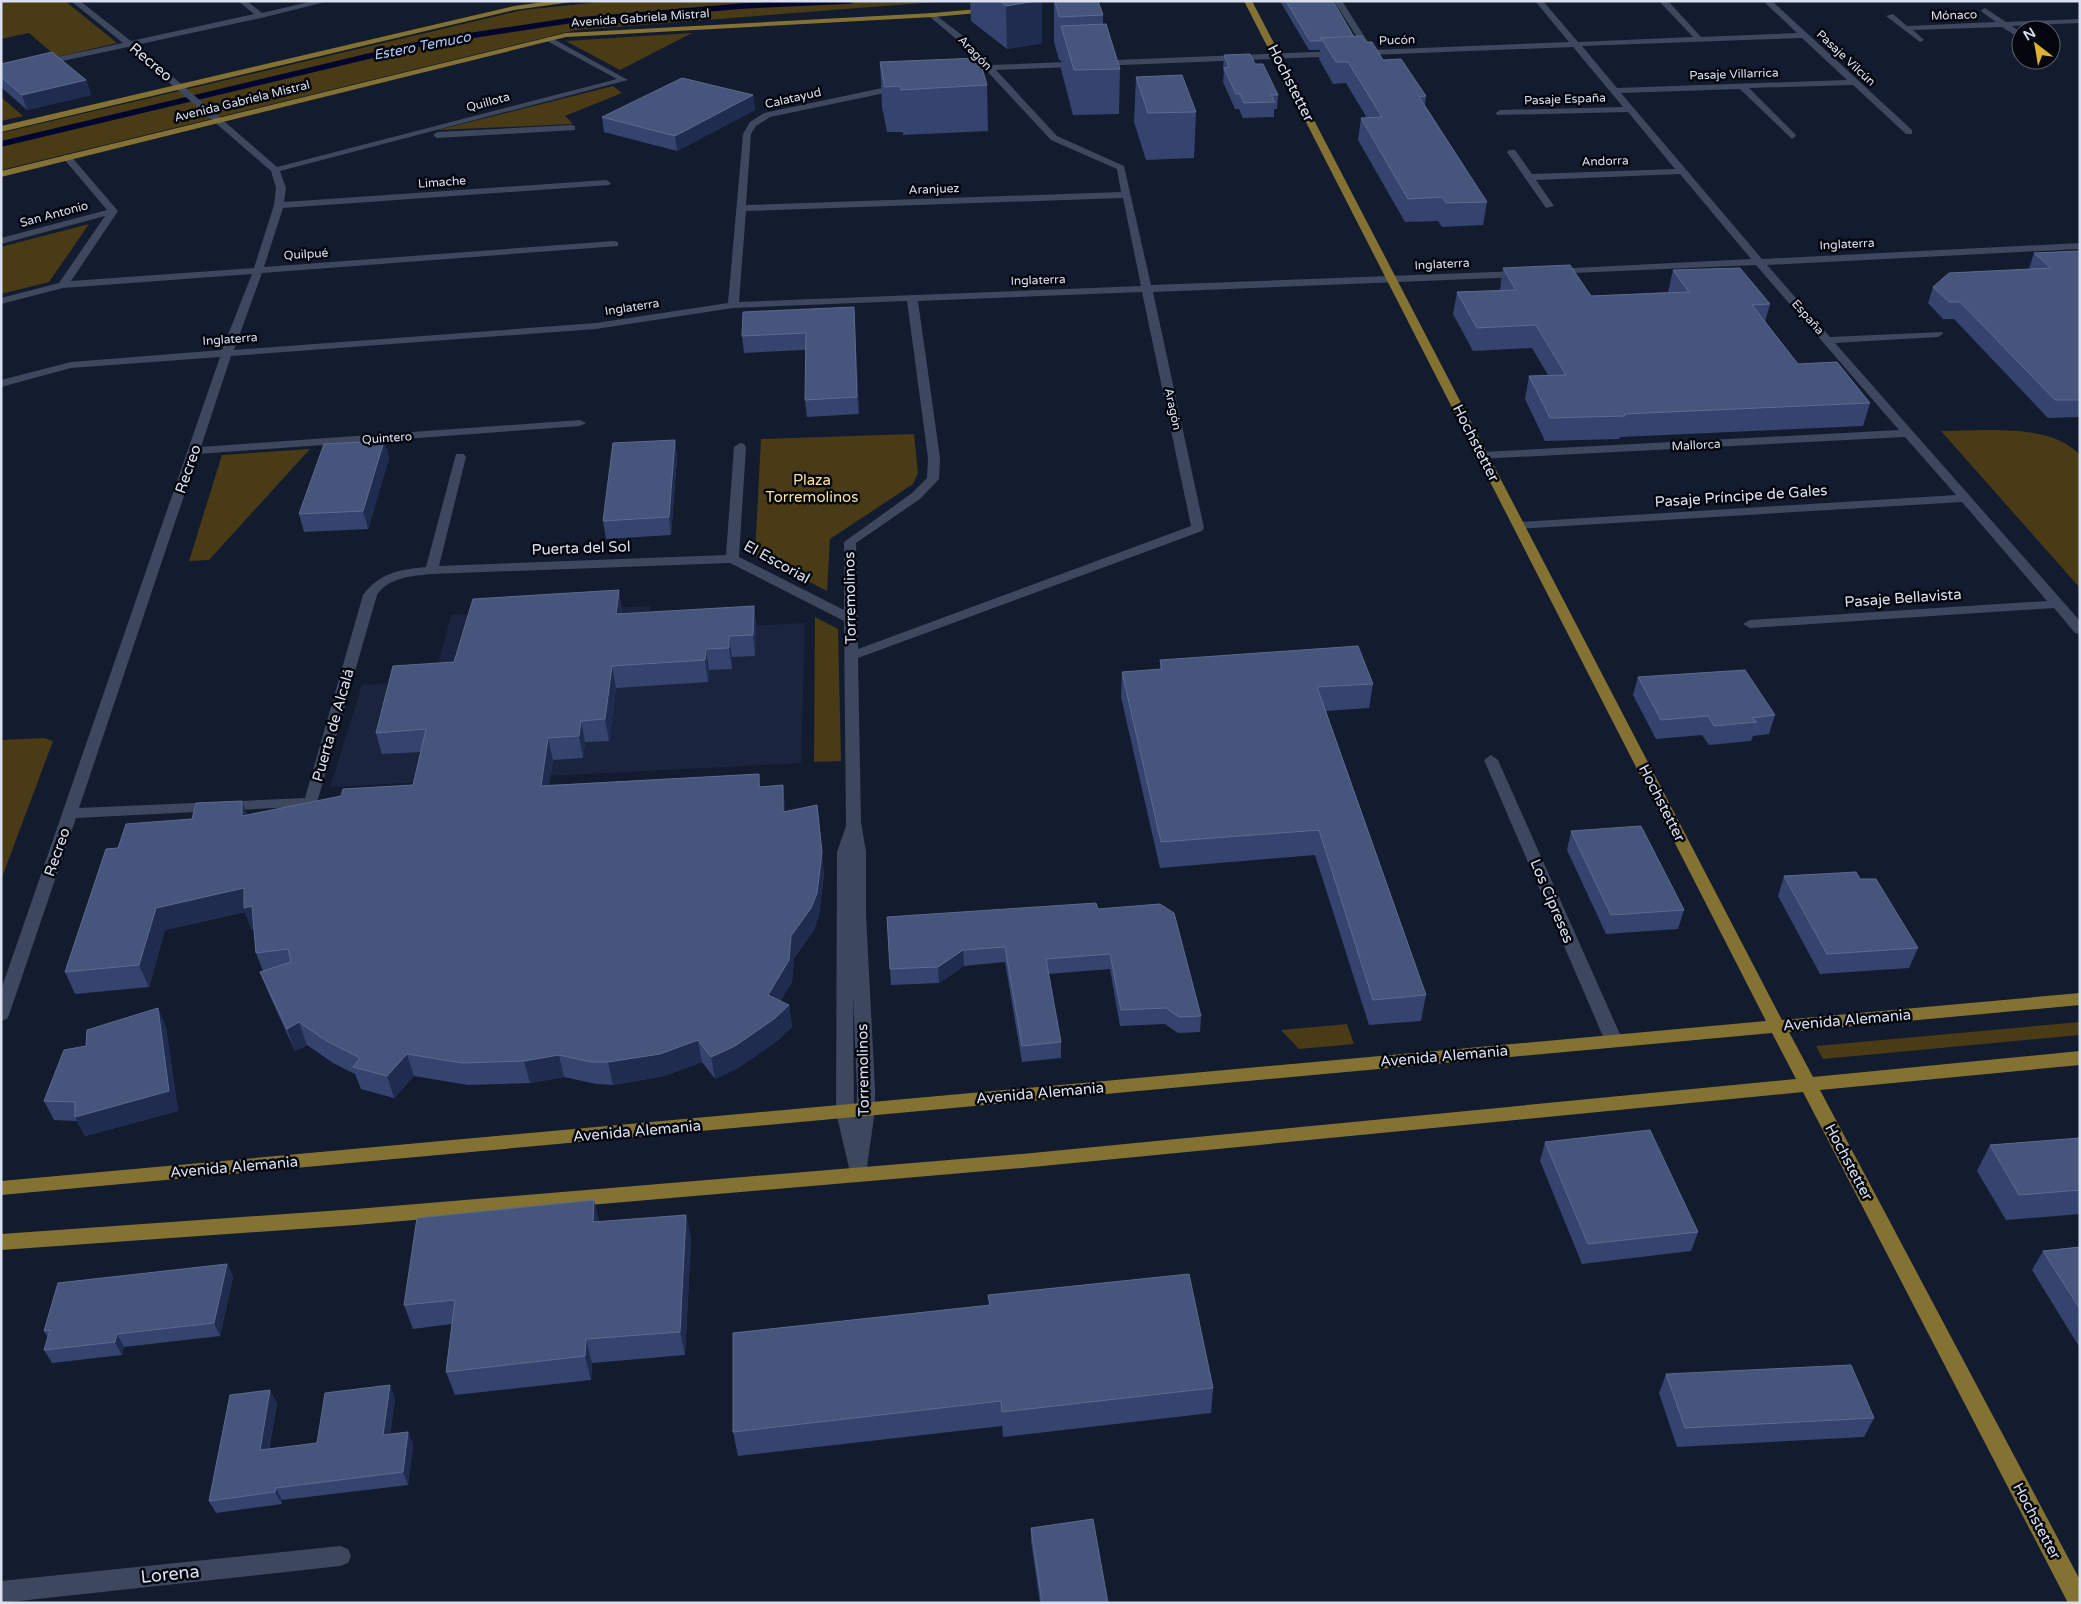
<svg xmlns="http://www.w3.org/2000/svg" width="2081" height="1604" font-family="'Varela Round',sans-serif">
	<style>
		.built { fill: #1b243e }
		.green { fill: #493b16 }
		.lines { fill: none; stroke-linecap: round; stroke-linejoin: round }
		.stream { stroke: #02062f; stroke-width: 5.5 }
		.minor { fill: #3d475e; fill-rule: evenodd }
		.major { fill: #847233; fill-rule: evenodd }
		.wall { fill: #34446f }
		.shaded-wall { fill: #202c4f }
		.building { fill: #46557c; stroke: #5d6a8e }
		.labels { text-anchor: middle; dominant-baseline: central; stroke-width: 5; stroke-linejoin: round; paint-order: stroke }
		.far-street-label { font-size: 12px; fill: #dae0ef; stroke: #04060e }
		.far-water-label { font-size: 14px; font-style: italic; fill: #b6c8f5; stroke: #04060e }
		.street-label { font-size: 15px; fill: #dae0ef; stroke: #04060e }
		.park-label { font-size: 15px; fill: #fadf9d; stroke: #04060e }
		.near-street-label { font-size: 18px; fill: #dae0ef; stroke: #04060e }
	</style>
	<rect width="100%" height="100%" fill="#131b2f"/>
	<polygon class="built" points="650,606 647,631 805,623 801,763 330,787 362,685 434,681 451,615"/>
	<g class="green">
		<polygon points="1,1 65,1 117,43 57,57 29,33 1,39"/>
		<polygon points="610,1 949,1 576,30 1,170 1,133 523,10"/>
		<polygon points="692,33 620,70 566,41"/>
		<polygon points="613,86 622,93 565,116 573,124 438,130"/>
		<polygon points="1,97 23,116 1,121"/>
		<polygon points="89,224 49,282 1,294 1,247"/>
		<path d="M1941 431C1981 431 2050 422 2080 455V588Z"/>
		<polygon points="914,434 918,473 913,484 830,539 827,591 755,554 761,439"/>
		<polygon points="310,449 209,560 189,561 222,455"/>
		<polygon points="815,617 838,629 841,761 814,762"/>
		<polygon points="44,738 53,741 1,880 1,740"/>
		<polygon points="2080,1022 2080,1035 1823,1059 1816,1046"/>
		<polygon points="1347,1024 1354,1044 1299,1049 1281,1030"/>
	</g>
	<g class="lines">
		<polyline class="stream" points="1,144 428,42 567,21 743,6 850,1"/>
		<g class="minor">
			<path d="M71 1H80L131 41 254 14 238 1H247L262 13 313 1H329L261 18 136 45 277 167 617 79 547 41V37H550L628 80 280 171 286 188 284 202 606 180 611 183 609 185 283 208 264 267 614 241 618 242V246L262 273 234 350 596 323 728 303 743 134 750 122 764 113 901 84 904 85V89L770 117 756 126 751 134 746 205 1121 192 1117 169 1051 140 987 71 962 75V71L983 67 961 43 930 17V13H933L967 39 991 65 1365 50 1334 1H1342L1373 50 1569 42 1535 1H1543L1578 42 1693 37 1659 1H1668L1701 37 1797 33 1763 1H1772L1912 130V134H1906L1853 85 1749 88 1795 134 1796 136 1792 139 1740 89 1621 93 1762 259 2080 243V249L1767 265 1830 337 1942 332 1943 334 1938 337 1835 343 2080 621V634L2075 633 2054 608 1750 628 1743 624 1750 620 2047 601 1962 502 1515 529 1513 526 1515 523 1519 522 1956 495 1905 437 1478 459V453L1482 452 1899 430 1756 265 1550 274V270L1554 269 1751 259 1680 174 1536 180 1554 206 1546 208 1507 152 1509 150H1515L1532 174 1675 169 1628 112 1497 115 1496 113 1500 110 1623 107 1573 47 996 70 1057 136 1124 166 1151 285 1521 271 1526 274 1521 277 1153 292 1204 528 1202 531 858 658 861 822 866 852V914L875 1089V1110L866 1174 863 1179 857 1181 851 1179 848 1174 849 1168 836 1112 837 852 846 826 844 621 730 563 432 574C412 576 389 577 377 595L316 806 76 818 9 1015 7 1019 1 1021V990L220 357 71 368 1 387V380L71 362 222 350 252 274 63 288 1 304V298L59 283 105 216 1 244V238L107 210 64 159V155H70L118 211 71 281 254 268 274 205 276 188 271 171 128 47 1 74V69L123 43ZM1802 38 1847 80 1617 88 1582 46ZM1123 198 1141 286 739 302 746 211ZM1142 292 1191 526 858 649 856 543 920 499 939 479 940 458 918 301ZM907 301 928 458 927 478 912 493 844 542V610L739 557 746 447 744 444 740 443 734 447 726 555 439 566 466 457 464 454H456L426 567C401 569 379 573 363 595L305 798 79 808 198 454 580 426 586 423 580 420 201 447 231 356 596 329 733 308ZM853 996 857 1089 856 1120 854 1112Z"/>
			<polygon points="1985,8 2006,22 2080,19 2080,23 2012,26 2021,33 2021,39 2002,27 1913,30 1924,40 1920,42 1886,16 1893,14 1907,26 1996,22 1982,12 1981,10"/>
			<polygon points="572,125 575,126 575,130 437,138 433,135 437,132"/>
			<polygon points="1491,755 1498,760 1623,1041 1620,1046 1614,1047 1608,1046 1605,1041 1484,760"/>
			<polygon points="340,1546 348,1549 351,1556 348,1563 340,1566 1,1603 1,1581"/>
		</g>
		<g class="major">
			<polygon points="552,1 579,1 514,10 1,132 1,126 514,6"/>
			<polygon points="1013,1 1029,1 978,13 933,17 566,37 1,177 1,171 566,33 933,13 978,9"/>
			<polygon points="1244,1 1252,1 1782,1020 2080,993 2080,1005 1789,1032 1813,1077 2080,1051 2080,1065 1820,1090 2080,1580 2080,1603 2068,1603 1803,1092 1022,1168 356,1225 1,1250 1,1234 356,1209 1022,1154 1796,1079 1772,1033 1,1195 1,1181 1766,1021"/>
		</g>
	</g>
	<g class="wall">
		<polygon points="970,1 1042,1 1042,43 1007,49 971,21"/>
		<polygon points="1054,1 1098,1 1103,15 1103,24 1120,69 1119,114 1073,115 1061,69 1061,60 1059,60 1054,42"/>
		<polygon points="1280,1 1333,1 1354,37 1366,42 1383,60 1426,96 1425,105 1487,202 1483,225 1442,227 1438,221 1405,222 1358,140 1361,118 1367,118 1346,83 1333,84 1319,59 1320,50 1309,50"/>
		<polygon points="1224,55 1255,64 1278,95 1277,109 1274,109 1274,117 1243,118 1239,109 1235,109 1223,82 1224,72 1223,69"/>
		<polygon points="880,62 987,85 988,131 903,135 903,132 887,132 882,107"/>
		<polygon points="1,64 86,80 91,95 27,110 1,87"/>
		<polygon points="1136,77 1196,112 1194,158 1146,160 1134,122"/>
		<polygon points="753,95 755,110 677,151 604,132 602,117"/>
		<polygon points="2080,251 2080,417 2048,418 1954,319 1943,319 1928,303 1933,287 2029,269 2034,253"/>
		<polygon points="1503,268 1591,296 1668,292 1673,270 1770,304 1765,322 1798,364 1870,403 1863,426 1620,437 1619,439 1545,441 1525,399 1529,376 1548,375 1532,348 1473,351 1453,314 1457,292 1500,290"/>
		<polygon points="854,307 859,414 807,417 805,400 805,350 744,353 742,336"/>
		<polygon points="675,440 677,457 671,535 606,539 603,521"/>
		<polygon points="384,441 389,458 368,529 304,532 299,514"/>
		<polygon points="754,606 756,627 755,656 732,657 732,669 709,670 708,682 616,688 609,741 585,742 583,758 553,760 549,785 759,774 760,787 783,785 785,812 824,874 819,915 814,930 794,958 792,982 780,1001 789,1005 792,1027 777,1041 738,1068 715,1079 702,1062 664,1076 613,1085 596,1084 564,1077 530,1083 468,1085 414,1076 394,1098 361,1089 355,1074 333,1063 307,1045 295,1051 269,994 260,972 263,971 256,953 254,929 252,930 245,912 165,930 149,987 75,994 65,972 118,848 247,815 413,785 421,752 382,754 376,733 454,662 622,611 622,614"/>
		<polygon points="1160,660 1373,684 1369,708 1326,711 1426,995 1421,1021 1369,1025 1315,855 1160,868 1121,697 1122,672 1160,670"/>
		<polygon points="1638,677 1775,715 1769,734 1753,736 1751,741 1709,745 1702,735 1656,739 1633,695"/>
		<polygon points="1571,831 1684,910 1678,929 1606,934 1567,850"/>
		<polygon points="1784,876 1860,879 1918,948 1909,968 1820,974 1778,896"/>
		<polygon points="1098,909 1201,1016 1200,1032 1178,1033 1165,1024 1120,1026 1110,969 1048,974 1061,1042 1061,1058 1022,1062 1005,962 964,966 939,983 891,985 887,917"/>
		<polygon points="166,1027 178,1111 85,1136 77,1121 54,1120 44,1101 86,1046"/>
		<polygon points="2080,1138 2080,1214 2006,1220 1977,1171 1990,1145"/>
		<polygon points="1545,1142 1698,1232 1691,1251 1582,1264 1540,1161"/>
		<polygon points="686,1215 691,1239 685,1355 592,1363 591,1380 455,1395 446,1372 452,1324 413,1329 404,1305 600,1222"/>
		<polygon points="2080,1247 2080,1348 2032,1270 2043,1251"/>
		<polygon points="227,1264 233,1277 220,1336 124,1347 122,1355 52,1363 44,1350 48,1338 44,1331"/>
		<polygon points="988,1295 1213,1388 1211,1413 1003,1437 1002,1426 738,1456 733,1432 989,1305"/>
		<polygon points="1666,1374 1874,1418 1864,1437 1677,1447 1659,1393"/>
		<polygon points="395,1398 390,1434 408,1432 413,1445 408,1485 282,1500 282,1504 216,1513 209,1501 277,1403 269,1449 317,1443"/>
		<polygon points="1031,1528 1108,1603 1040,1603 1031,1541"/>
	</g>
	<g class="shaded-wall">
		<polygon points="1036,1 1042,1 1042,43 1007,49 1006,6"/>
		<polygon points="86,80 91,95 27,110 22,95"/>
		<polygon points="753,95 755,110 677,151 675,136"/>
		<polygon points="854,307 855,323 859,414 857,397"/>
		<polygon points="675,440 677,457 671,535 669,517"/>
		<polygon points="384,441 389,458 368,529 363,511"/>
		<polygon points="619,590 622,611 620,635 616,614"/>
		<polygon points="754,606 756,627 755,656 753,635"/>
		<polygon points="729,636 732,657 732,669 729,648"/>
		<polygon points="706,649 709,670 708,682 705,660"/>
		<polygon points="612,666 616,688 609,741 605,719"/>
		<polygon points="581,721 585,742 583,758 579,736"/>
		<polygon points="548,738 553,760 546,807 541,786"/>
		<polygon points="783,785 785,807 786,834 783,812"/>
		<polygon points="242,801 250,822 242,816"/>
		<polygon points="822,852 824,874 819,915 814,930 794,958 792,982 771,1017 768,995 791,936"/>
		<polygon points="244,888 252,906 261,928 252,930 245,912 165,930 149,987 139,965 156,908"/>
		<polygon points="963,950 964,966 939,983 938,967"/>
		<polygon points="789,1005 792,1027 777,1041 738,1068 715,1079 711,1057"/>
		<polygon points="158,1008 166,1027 178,1111 85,1136 75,1117"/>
		<polygon points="299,1022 307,1045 295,1051 287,1029"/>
		<polygon points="698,1040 702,1062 664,1076 613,1085 608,1062"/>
		<polygon points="407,1054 414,1076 394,1098 387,1076"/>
		<polygon points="559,1055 564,1077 530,1083 524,1061"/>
		<polygon points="594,1200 600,1224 593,1222"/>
		<polygon points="686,1215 691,1239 685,1355 680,1332"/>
		<polygon points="227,1264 233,1277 220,1336 214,1323"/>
		<polygon points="117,1334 124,1347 122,1355 115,1342"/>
		<polygon points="586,1339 592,1363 591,1380 585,1356"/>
		<polygon points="390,1385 395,1398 389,1447 383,1435"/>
		<polygon points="270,1390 277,1403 266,1462 260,1450"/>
		<polygon points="408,1432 413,1445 408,1485 403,1472"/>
		<polygon points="276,1488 282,1500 282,1504 275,1492"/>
	</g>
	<g class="building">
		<polygon points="1000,1 1036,1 1006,6"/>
		<polygon points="1055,1 1098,1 1103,15 1059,17"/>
		<polygon points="1286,1 1333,1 1354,37 1321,38 1321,41 1310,41"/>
		<polygon points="1106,24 1120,69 1074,70 1061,26"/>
		<polygon points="1362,36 1366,42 1372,42 1383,60 1401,59 1426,96 1419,97 1487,202 1446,203 1442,197 1408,199 1361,118 1382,117 1348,62 1336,62 1321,38"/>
		<polygon points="52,52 86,80 22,95 1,77 1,64"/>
		<polygon points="1250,54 1255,64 1263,64 1278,95 1271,95 1275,102 1244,103 1240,94 1236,94 1224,68 1229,67 1224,55"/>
		<polygon points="979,58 987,85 901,90 900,86 885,87 880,62"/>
		<polygon points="1182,75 1196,112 1148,113 1136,77"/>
		<polygon points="682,78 753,95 675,136 602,117"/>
		<polygon points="2080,251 2080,400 2055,400 1960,302 1949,302 1933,287 1949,273 2051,268 2034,253"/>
		<polygon points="1570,265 1591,296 1689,292 1673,270 1740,268 1770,304 1752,305 1798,364 1837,362 1870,403 1624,414 1625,416 1550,418 1529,376 1566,375 1536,325 1477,328 1457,292 1516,290 1503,268"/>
		<polygon points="854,307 857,397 805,400 806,333 742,336 743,312"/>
		<polygon points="675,440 669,517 603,521 613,443"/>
		<polygon points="384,441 363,511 299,514 324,444"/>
		<polygon points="619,590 616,614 754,606 753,635 729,636 729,648 706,649 705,660 612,666 605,719 581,721 579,736 548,738 541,786 759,774 759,787 783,785 783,812 817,805 822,852 817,893 811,908 791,936 789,960 768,995 789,1005 774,1019 735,1046 711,1057 698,1040 660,1054 608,1062 591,1062 559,1055 524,1061 462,1063 407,1054 387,1076 353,1067 360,1058 325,1040 299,1022 287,1029 260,972 291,962 288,949 256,953 252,906 244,908 244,888 156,908 139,965 65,972 106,849 118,848 126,824 192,819 196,803 242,801 242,816 341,796 343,789 413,785 426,729 376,733 393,666 454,662 473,599"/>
		<polygon points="1358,646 1373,684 1317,687 1426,995 1373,1000 1319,830 1161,842 1122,672 1162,669 1160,660"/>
		<polygon points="1745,670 1775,715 1752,718 1757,722 1714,726 1708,716 1661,720 1638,677"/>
		<polygon points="1641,826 1684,910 1611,915 1571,831"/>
		<polygon points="1856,872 1860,879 1876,879 1918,948 1827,954 1784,876"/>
		<polygon points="1096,903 1098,909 1160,904 1174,913 1201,1016 1179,1017 1166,1008 1121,1010 1110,954 1046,959 1061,1042 1022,1046 1005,947 963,950 938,967 890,969 887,917"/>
		<polygon points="158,1008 169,1091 75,1117 75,1102 44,1101 64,1050 86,1046 87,1030"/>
		<polygon points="1650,1130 1698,1232 1588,1244 1545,1142"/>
		<polygon points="2080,1138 2080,1190 2019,1195 1990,1145"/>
		<polygon points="594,1200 593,1222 686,1215 680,1332 586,1339 585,1356 446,1372 455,1300 404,1305 417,1218"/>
		<polygon points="2080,1247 2080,1309 2043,1251"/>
		<polygon points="227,1264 214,1323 117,1334 115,1342 44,1350 50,1330 44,1331 58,1283"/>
		<polygon points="1189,1274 1213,1388 1002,1412 1001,1401 733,1432 733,1333 990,1305 988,1295"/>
		<polygon points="1851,1365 1874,1418 1685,1428 1666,1374"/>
		<polygon points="390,1385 383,1435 408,1432 403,1472 276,1488 275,1492 209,1501 230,1395 270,1390 260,1450 317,1443 325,1393"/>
		<polygon points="1093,1519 1108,1603 1042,1603 1031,1528"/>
	</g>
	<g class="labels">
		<g class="far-street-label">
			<text transform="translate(1954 15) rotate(-2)">Mónaco</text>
			<text transform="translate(640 18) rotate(-4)">Avenida Gabriela Mistral</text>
			<text transform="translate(1397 40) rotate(-2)">Pucón</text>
			<text transform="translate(975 53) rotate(46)">Aragón</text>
			<text transform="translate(1846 58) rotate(43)">Pasaje Vilcún</text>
			<text transform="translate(1734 74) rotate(-2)">Pasaje Villarrica</text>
			<text transform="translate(793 98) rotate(-13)">Calatayud</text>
			<text transform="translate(1565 99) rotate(-2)">Pasaje España</text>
			<text transform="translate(242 101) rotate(-14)">Avenida Gabriela Mistral</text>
			<text transform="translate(488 102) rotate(-15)">Quillota</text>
			<text transform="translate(1605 161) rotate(-2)">Andorra</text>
			<text transform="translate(442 182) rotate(-4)">Limache</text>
			<text transform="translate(934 189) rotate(-2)">Aranjuez</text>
			<text transform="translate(54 214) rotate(-15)">San Antonio</text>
			<text transform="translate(1847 244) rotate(-3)">Inglaterra</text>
			<text transform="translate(306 254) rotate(-4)">Quilpué</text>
			<text transform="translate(1442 264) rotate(-3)">Inglaterra</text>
			<text transform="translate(1038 280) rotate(-2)">Inglaterra</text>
			<text transform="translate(632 307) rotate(-9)">Inglaterra</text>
			<text transform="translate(1808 317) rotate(49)">España</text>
			<text transform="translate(230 339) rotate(-4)">Inglaterra</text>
			<text transform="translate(1173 409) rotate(78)">Aragón</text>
			<text transform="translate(387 438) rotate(-4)">Quintero</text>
			<text transform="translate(1696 445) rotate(-3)">Mallorca</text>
		</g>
		<g class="far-water-label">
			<text transform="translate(422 46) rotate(-11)">Estero Temuco</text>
		</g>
		<g class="street-label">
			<text transform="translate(151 62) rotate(40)">Recreo</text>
			<text transform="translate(1291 83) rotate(63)">Hochstetter</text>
			<text transform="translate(1476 443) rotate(63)">Hochstetter</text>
			<text transform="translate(188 469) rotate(-71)">Recreo</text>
			<text transform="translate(1741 496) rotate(-4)">Pasaje Príncipe de Gales</text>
			<text transform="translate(581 548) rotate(-2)">Puerta del Sol</text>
			<text transform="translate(777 562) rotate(29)">El Escorial</text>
			<text transform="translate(850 598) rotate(-91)">Torremolinos</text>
			<text transform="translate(1903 598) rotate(-4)">Pasaje Bellavista</text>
			<text transform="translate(333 725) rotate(-74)">Puerta de Alcalá</text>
			<text transform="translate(1662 803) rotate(63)">Hochstetter</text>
			<text transform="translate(57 852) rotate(-71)">Recreo</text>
			<text transform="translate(1552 901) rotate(67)">Los Cipreses</text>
			<text transform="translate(1847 1020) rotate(-5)">Avenida Alemania</text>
			<text transform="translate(1444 1056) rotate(-5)">Avenida Alemania</text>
			<text transform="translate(863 1070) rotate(-91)">Torremolinos</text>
			<text transform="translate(1040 1093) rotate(-5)">Avenida Alemania</text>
			<text transform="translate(637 1131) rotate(-5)">Avenida Alemania</text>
			<text transform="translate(1849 1162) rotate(62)">Hochstetter</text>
			<text transform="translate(234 1167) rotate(-5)">Avenida Alemania</text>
			<text transform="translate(2037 1521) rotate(62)">Hochstetter</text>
		</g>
		<g class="park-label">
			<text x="812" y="480">Plaza<tspan x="812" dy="17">Torremolinos</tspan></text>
		</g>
		<g class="near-street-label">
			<text transform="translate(170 1574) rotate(-6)">Lorena</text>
		</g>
	</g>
	<rect width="2081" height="1604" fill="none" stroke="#dae0ef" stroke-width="5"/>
	<g transform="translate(2036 45) rotate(329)"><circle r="24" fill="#04060e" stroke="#5a5d68"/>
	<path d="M0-4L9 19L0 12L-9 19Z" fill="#ddb133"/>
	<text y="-8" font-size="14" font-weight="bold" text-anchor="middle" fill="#dae0ef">N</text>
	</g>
</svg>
